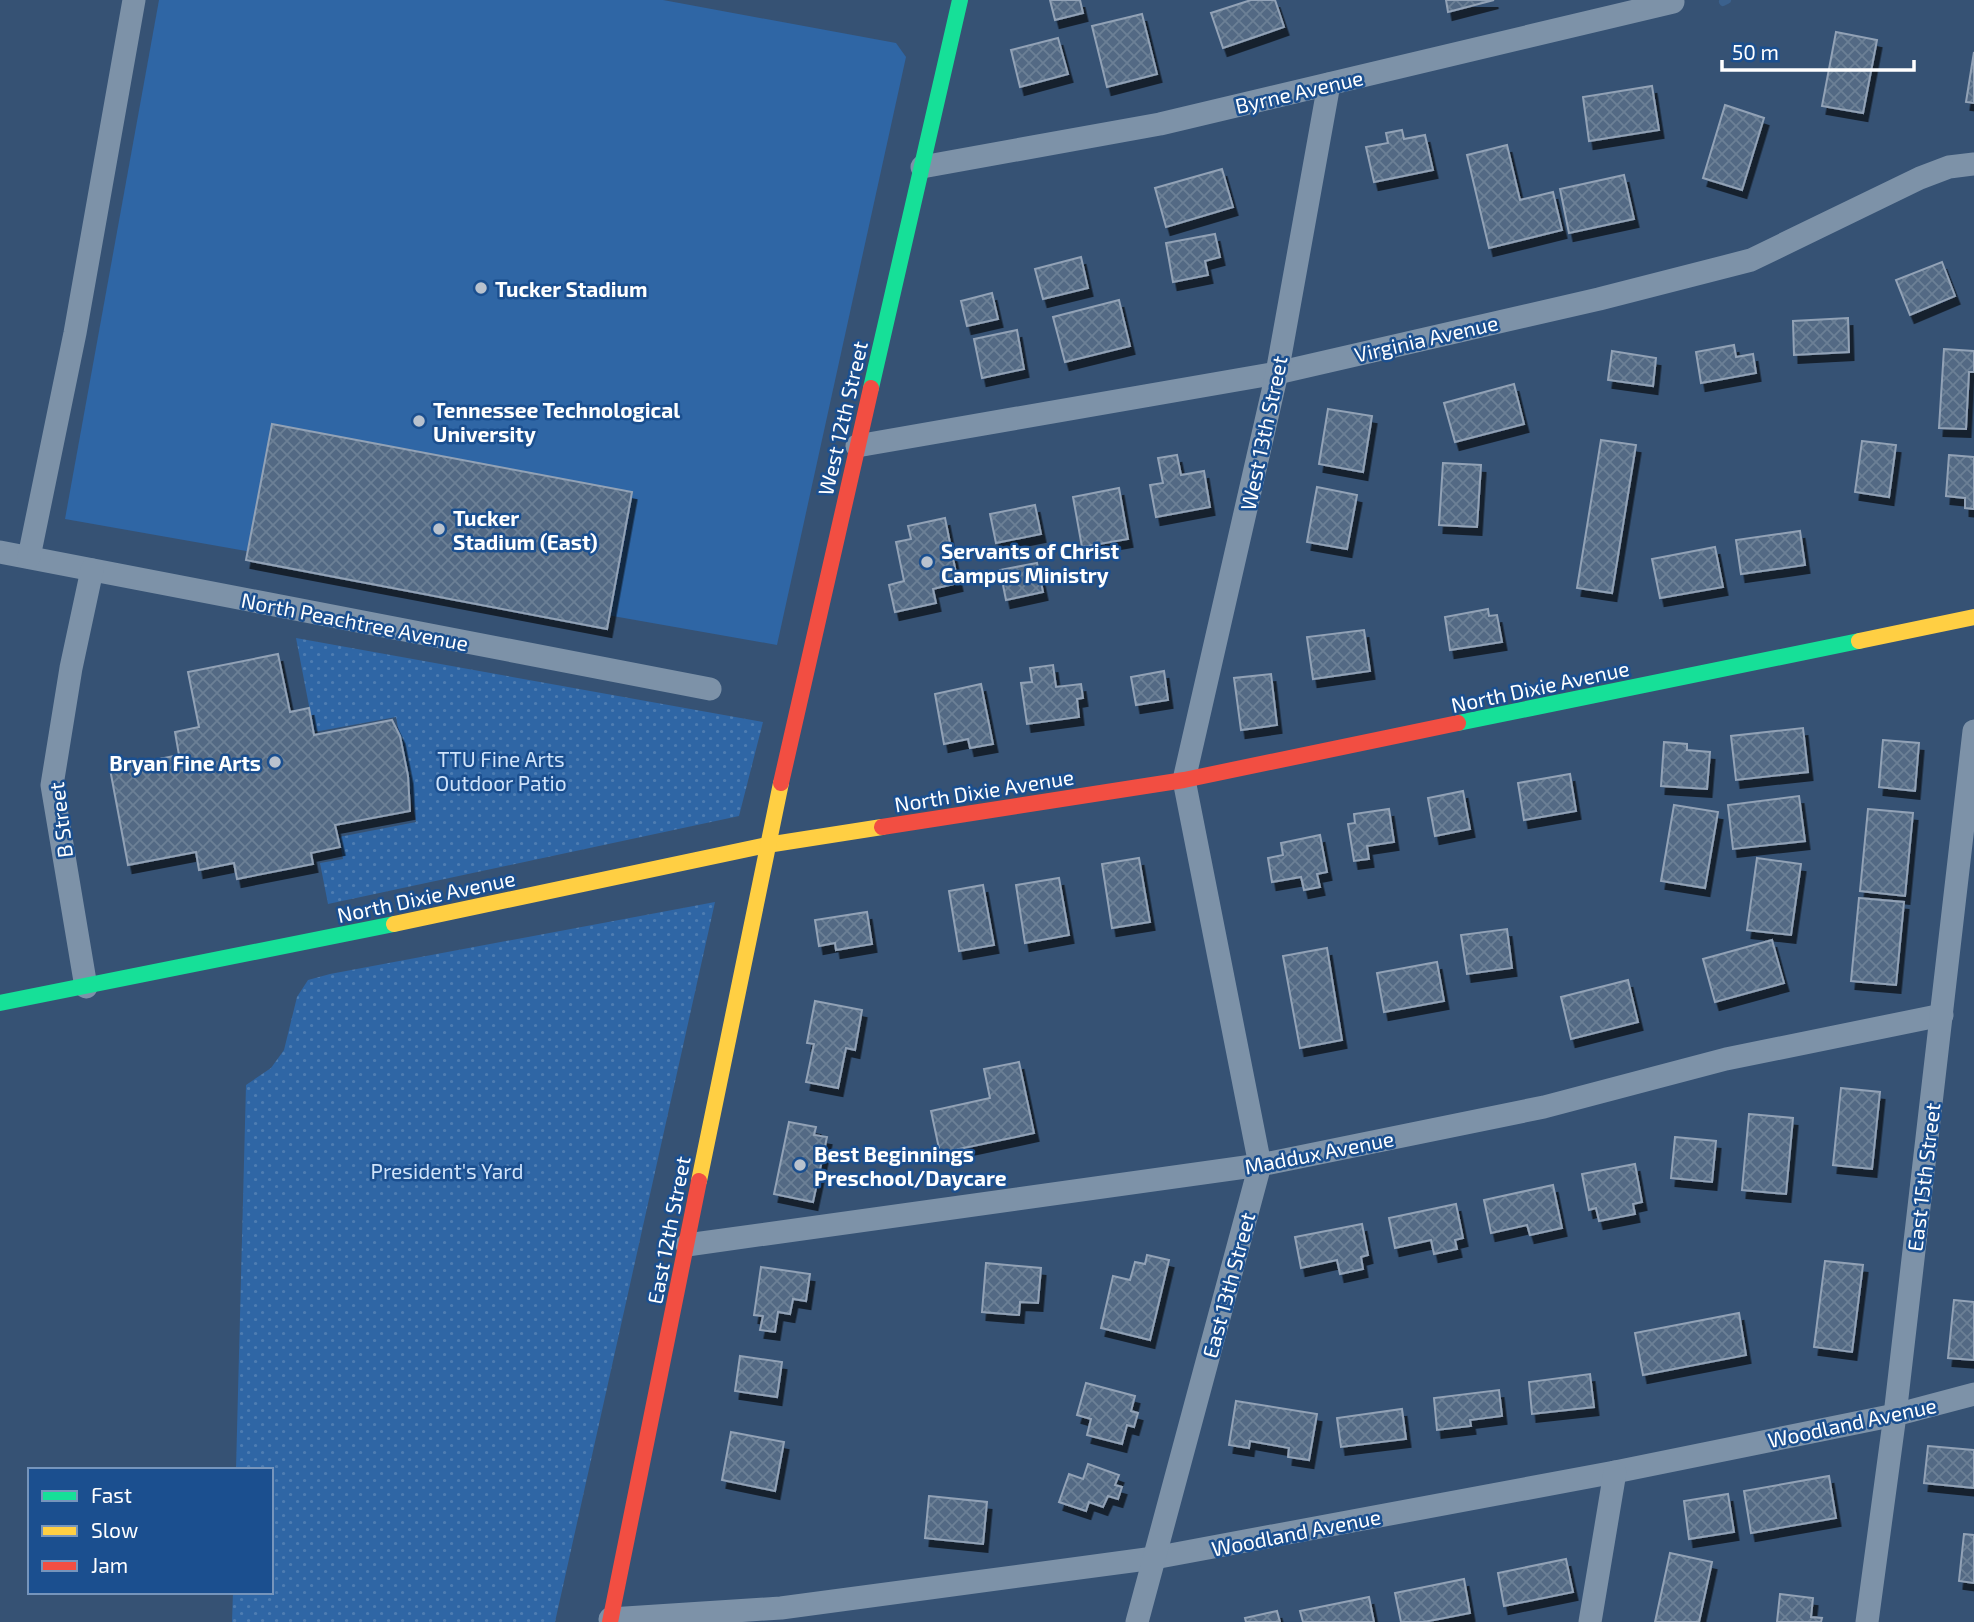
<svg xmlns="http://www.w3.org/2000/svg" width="1974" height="1622" font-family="'Exo 2',sans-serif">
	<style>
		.green { fill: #2f66a5 }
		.park { fill: url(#park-dots) }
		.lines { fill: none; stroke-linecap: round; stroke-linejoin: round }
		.stream { stroke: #3b618d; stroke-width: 8 }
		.building { fill: url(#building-cross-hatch); stroke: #92a2b6; stroke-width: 2; filter: url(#shadow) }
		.street { stroke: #7d92a8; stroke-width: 23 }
		.fast { stroke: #16e098; stroke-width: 16 }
		.slow { stroke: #ffcf43; stroke-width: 16 }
		.jam { stroke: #f24e42; stroke-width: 16 }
		.poi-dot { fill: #b9c2ce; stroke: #1b4f8f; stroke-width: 2.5 }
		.labels { text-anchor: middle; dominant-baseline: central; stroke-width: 5; stroke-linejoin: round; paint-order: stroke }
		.street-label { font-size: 21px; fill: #fff; stroke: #1b4f8f }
		.poi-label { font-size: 21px; font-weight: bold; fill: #fff; stroke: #1b4f8f; text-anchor: start }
		.park-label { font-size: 21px; fill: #cfe3fa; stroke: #1b4f8f }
	</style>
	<defs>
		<pattern id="park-dots" width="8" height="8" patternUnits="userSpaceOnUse" patternTransform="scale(1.75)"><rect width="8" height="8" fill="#2f66a5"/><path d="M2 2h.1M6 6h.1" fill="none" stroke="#4e7db2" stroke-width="1.8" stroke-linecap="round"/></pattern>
		<pattern id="building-cross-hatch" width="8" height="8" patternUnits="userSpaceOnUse" patternTransform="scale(1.75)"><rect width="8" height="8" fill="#526984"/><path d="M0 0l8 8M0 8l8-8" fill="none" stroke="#6c8096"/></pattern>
		<filter id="shadow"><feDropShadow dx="4.5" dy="8" stdDeviation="0" flood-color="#0009"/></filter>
	</defs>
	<rect width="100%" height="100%" fill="#365274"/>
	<polygon class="green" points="159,0 663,0 896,43 906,57 777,645 65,519"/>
	<g class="park">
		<polygon points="296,638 763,722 739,816 328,904 320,863 343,859 339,837 416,822 396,717 314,732"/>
		<polygon points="715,902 555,1622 232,1622 233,1592 271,1592 271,1470 236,1470 246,1085 271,1068 284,1050 297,997 308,980 330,974"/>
	</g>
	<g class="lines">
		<polyline class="stream" points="1723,2 1727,0"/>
	</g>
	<g class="building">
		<polygon points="1050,0 1080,0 1083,13 1055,20"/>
		<polygon points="1251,0 1275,0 1284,27 1223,48 1211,13"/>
		<polygon points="1446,0 1494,0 1448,12"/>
		<polygon points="1142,14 1157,74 1107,87 1092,26"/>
		<polygon points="1836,32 1877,40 1863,113 1822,106"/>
		<polygon points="1058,38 1068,74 1020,87 1011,50"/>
		<polygon points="1974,52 1974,103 1966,102"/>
		<polygon points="1652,86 1659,130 1589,141 1583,97"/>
		<polygon points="1725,105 1764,118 1742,190 1703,178"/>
		<polygon points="1402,130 1404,139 1425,135 1433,170 1374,182 1366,147 1388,143 1386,133"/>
		<polygon points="1507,145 1520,200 1553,192 1562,230 1489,248 1467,155"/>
		<polygon points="1222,169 1233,207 1166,227 1155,188"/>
		<polygon points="1624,175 1634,219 1569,233 1560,189"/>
		<polygon points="1215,234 1220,257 1205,261 1208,275 1173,282 1166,243"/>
		<polygon points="1081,257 1088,288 1043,299 1035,269"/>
		<polygon points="1942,262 1955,296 1910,315 1896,280"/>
		<polygon points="992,293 998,319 967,326 961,301"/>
		<polygon points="1119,300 1130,346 1065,362 1053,317"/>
		<polygon points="1848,318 1849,352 1794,355 1793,321"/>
		<polygon points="1017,330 1024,369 982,378 974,339"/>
		<polygon points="1734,345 1736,357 1753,354 1756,373 1701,383 1696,352"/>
		<polygon points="1944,349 1974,351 1974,372 1969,372 1966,429 1939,428"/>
		<polygon points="1612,351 1656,358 1653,386 1608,380"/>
		<polygon points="1514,384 1524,424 1455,442 1444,403"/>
		<polygon points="1328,409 1372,416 1363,472 1319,464"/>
		<polygon points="272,424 632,492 607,629 246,560"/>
		<polygon points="1601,440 1636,445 1612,593 1577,588"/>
		<polygon points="1862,441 1896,445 1889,497 1855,492"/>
		<polygon points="1177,455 1181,475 1204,471 1210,507 1156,517 1150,485 1163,483 1158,458"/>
		<polygon points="1949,455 1974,457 1974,509 1965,508 1965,498 1946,496"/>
		<polygon points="1443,463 1481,465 1477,527 1439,525"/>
		<polygon points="1317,487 1357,495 1347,549 1307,542"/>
		<polygon points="1119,488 1128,539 1082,547 1073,497"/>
		<polygon points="1035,505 1041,534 996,543 990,514"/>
		<polygon points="945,518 958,583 933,589 936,603 895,612 889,585 904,581 896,542 911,539 908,526"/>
		<polygon points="1800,531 1805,565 1741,574 1736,540"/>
		<polygon points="1715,547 1723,587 1660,598 1652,559"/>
		<polygon points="1037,563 1043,592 1006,600 1000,570"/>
		<polygon points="1488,609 1489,616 1497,615 1502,642 1450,650 1445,617"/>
		<polygon points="1364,630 1370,671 1313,679 1307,637"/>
		<polygon points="278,654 290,712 309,708 314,735 392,720 400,736 408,776 410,811 335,825 340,847 311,853 313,864 237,879 234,863 199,870 196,852 128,865 110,769 179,755 175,732 199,727 188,672"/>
		<polygon points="1053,665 1056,687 1081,684 1083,698 1077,699 1079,717 1027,724 1021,683 1032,682 1030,668"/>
		<polygon points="1164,671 1168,700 1136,705 1131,677"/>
		<polygon points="1271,674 1277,725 1241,730 1234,678"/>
		<polygon points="981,684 993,744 970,748 968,739 944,744 935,694"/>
		<polygon points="1803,728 1808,772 1736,780 1731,736"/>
		<polygon points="1883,740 1919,743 1915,791 1879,787"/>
		<polygon points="1664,742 1687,744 1687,750 1710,752 1707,789 1661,786"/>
		<polygon points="1570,774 1576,811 1524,820 1518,783"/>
		<polygon points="1463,791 1470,829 1435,836 1428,798"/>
		<polygon points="1799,796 1805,841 1733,849 1728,805"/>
		<polygon points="1674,805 1718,812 1705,888 1661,881"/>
		<polygon points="1389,809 1394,842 1367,846 1369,859 1354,861 1348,824 1355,823 1354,814"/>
		<polygon points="1868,809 1913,813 1905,896 1860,891"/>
		<polygon points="1320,835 1327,872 1317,874 1320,887 1304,890 1301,877 1272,882 1268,858 1283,855 1281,843"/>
		<polygon points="1139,858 1150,922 1112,928 1102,864"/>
		<polygon points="1757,858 1801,864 1791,935 1747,930"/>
		<polygon points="1059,878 1069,935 1025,943 1016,885"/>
		<polygon points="983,885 994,945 959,951 949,891"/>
		<polygon points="1859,898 1904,902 1896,985 1851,981"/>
		<polygon points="867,912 872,944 836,950 835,943 819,946 815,920"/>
		<polygon points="1507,929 1512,968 1467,974 1461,935"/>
		<polygon points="1772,940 1784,983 1715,1002 1703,959"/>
		<polygon points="1327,948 1342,1040 1300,1048 1283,956"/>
		<polygon points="1437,962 1444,1001 1384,1012 1377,973"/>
		<polygon points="1628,980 1638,1022 1571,1039 1561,997"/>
		<polygon points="815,1001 862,1010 855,1050 846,1048 838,1088 806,1082 814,1044 807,1043"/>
		<polygon points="1019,1062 1034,1133 940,1153 931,1111 990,1098 984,1069"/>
		<polygon points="1841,1088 1880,1092 1872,1169 1833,1165"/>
		<polygon points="1749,1114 1793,1118 1786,1194 1742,1190"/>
		<polygon points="789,1122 816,1127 814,1135 827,1137 813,1202 774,1194"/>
		<polygon points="1675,1137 1716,1141 1712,1182 1671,1178"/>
		<polygon points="1635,1164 1642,1202 1633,1204 1635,1214 1599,1221 1596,1208 1589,1210 1582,1174"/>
		<polygon points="1553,1185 1562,1228 1530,1235 1527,1225 1491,1233 1484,1200"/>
		<polygon points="1456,1204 1463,1238 1455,1240 1457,1249 1434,1254 1431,1240 1395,1248 1389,1218"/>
		<polygon points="1362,1224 1368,1255 1361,1257 1363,1269 1340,1274 1337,1260 1301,1268 1295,1237"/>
		<polygon points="1147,1255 1169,1260 1150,1340 1101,1328 1113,1276 1130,1280 1135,1262 1145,1264"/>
		<polygon points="1825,1261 1863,1265 1852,1352 1814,1347"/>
		<polygon points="986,1263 1041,1268 1038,1303 1020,1302 1019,1315 982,1312"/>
		<polygon points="761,1267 810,1274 806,1301 793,1299 790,1314 778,1312 775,1332 760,1330 763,1316 754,1315"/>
		<polygon points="1954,1300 1974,1302 1974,1360 1948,1358"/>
		<polygon points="1739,1313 1746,1355 1643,1375 1635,1333"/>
		<polygon points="740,1356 782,1362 777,1397 735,1391"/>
		<polygon points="1590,1374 1594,1407 1532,1414 1529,1382"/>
		<polygon points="1086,1383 1135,1396 1131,1411 1138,1413 1134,1427 1127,1425 1122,1444 1087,1435 1091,1419 1077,1415"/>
		<polygon points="1499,1390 1502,1416 1470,1420 1471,1426 1437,1430 1434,1398"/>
		<polygon points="1236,1401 1317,1414 1309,1460 1288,1457 1289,1448 1250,1441 1249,1448 1229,1445"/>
		<polygon points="1402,1409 1406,1439 1341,1447 1337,1418"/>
		<polygon points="731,1432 784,1442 775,1491 722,1480"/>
		<polygon points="1928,1446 1974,1450 1974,1488 1924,1483"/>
		<polygon points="1088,1464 1119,1475 1115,1485 1122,1487 1118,1499 1108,1496 1103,1507 1089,1502 1086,1511 1059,1502 1069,1474 1083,1479"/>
		<polygon points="1829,1476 1836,1518 1751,1533 1744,1491"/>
		<polygon points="1728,1494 1734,1532 1689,1539 1684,1501"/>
		<polygon points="929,1496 987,1502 983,1544 925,1538"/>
		<polygon points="1964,1534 1974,1535 1974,1583 1959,1581"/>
		<polygon points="1670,1553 1712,1562 1699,1622 1655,1622"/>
		<polygon points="1566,1559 1573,1592 1504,1606 1498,1573"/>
		<polygon points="1464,1579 1470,1613 1424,1622 1401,1622 1395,1593"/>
		<polygon points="1780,1594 1813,1598 1811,1617 1822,1618 1821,1622 1777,1622"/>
		<polygon points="1369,1597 1374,1622 1303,1622 1300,1611"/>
		<polygon points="1277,1611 1280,1622 1246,1622 1245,1618"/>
	</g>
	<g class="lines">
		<g class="street">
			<polyline points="922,167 1160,124 1673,2"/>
			<polyline points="857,446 1277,373 1599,299 1751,260 1920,178 1949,167 1974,164"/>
			<polyline points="0,552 710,689"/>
			<polyline points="29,557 75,333 134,0"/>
			<polyline points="86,987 52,785 71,668 92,570"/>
			<polyline points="687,1245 1260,1165 1544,1107 1726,1059 1942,1015"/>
			<polyline points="610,1619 781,1608 1154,1558 1615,1472 1895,1415 1974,1394"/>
			<polyline points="1137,1622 1260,1165 1184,780 1277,373 1329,84"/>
			<polyline points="1590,1622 1615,1472"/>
			<polyline points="1867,1622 1895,1415 1974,731"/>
		</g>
		<g class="fast">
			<polyline points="871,388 960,0"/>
			<polyline points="1458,723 1859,641"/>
			<polyline points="0,1003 394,924"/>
		</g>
		<g class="slow">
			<polyline points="1859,641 1974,617"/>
			<polyline points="394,924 767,845 882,827"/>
			<polyline points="699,1181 781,783"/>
		</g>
		<g class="jam">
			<polyline points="781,783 871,388"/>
			<polyline points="882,827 1184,780 1458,723"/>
			<polyline points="610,1622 699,1181"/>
		</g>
	</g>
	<g class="poi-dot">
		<circle cx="481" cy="288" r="7"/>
		<circle cx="419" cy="421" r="7"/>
		<circle cx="439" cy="529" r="7"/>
		<circle cx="927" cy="562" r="7"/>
		<circle cx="275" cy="762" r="7"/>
		<circle cx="800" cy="1165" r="7"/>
	</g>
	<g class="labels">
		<g class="street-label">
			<text transform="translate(1299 91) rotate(-13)">Byrne Avenue</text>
			<text transform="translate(1426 338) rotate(-13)">Virginia Avenue</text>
			<text transform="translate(842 418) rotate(-77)">West 12th Street</text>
			<text transform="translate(1263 433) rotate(-78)">West 13th Street</text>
			<text transform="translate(355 621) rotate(11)">North Peachtree Avenue</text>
			<text transform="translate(1540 686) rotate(-12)">North Dixie Avenue</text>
			<text transform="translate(984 790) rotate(-9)">North Dixie Avenue</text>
			<text transform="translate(60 820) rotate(-97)">B Street</text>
			<text transform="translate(426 896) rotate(-12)">North Dixie Avenue</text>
			<text transform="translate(1319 1152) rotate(-11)">Maddux Avenue</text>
			<text transform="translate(1923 1177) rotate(-83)">East 15th Street</text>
			<text transform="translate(668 1230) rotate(-79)">East 12th Street</text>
			<text transform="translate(1228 1285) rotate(-75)">East 13th Street</text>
			<text transform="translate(1852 1422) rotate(-12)">Woodland Avenue</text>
			<text transform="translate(1296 1532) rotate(-11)">Woodland Avenue</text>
		</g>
		<g class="poi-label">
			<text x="495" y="288">Tucker Stadium</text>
			<text x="433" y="409">Tennessee Technological<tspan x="433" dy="24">University</tspan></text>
			<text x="453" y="517">Tucker<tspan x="453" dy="24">Stadium (East)</tspan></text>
			<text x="941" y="550">Servants of Christ<tspan x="941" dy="24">Campus Ministry</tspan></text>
			<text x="261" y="762" text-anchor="end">Bryan Fine Arts</text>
			<text x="814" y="1153">Best Beginnings<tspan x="814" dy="24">Preschool/Daycare</tspan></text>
		</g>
		<g class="park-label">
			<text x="501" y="758">TTU Fine Arts<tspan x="501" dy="24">Outdoor Patio</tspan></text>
			<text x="447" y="1170">President's Yard</text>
		</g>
	</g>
	<rect x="28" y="1468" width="245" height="126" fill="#1b4f8f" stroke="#7695bc" stroke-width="2"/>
	<rect x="42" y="1491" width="35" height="10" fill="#16e098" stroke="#7695bc" stroke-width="2"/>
	<text x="91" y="1503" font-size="21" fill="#ffffff">Fast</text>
	<rect x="42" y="1526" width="35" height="10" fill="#ffcf43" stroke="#7695bc" stroke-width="2"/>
	<text x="91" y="1538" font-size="21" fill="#ffffff">Slow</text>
	<rect x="42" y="1561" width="35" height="10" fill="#f24e42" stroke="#7695bc" stroke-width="2"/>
	<text x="91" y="1573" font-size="21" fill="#ffffff">Jam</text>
	<path d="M1722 60v10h192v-10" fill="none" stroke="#ffffff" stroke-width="3.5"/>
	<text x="1732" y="60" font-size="21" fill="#ffffff" stroke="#1b4f8f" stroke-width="5" paint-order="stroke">50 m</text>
</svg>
